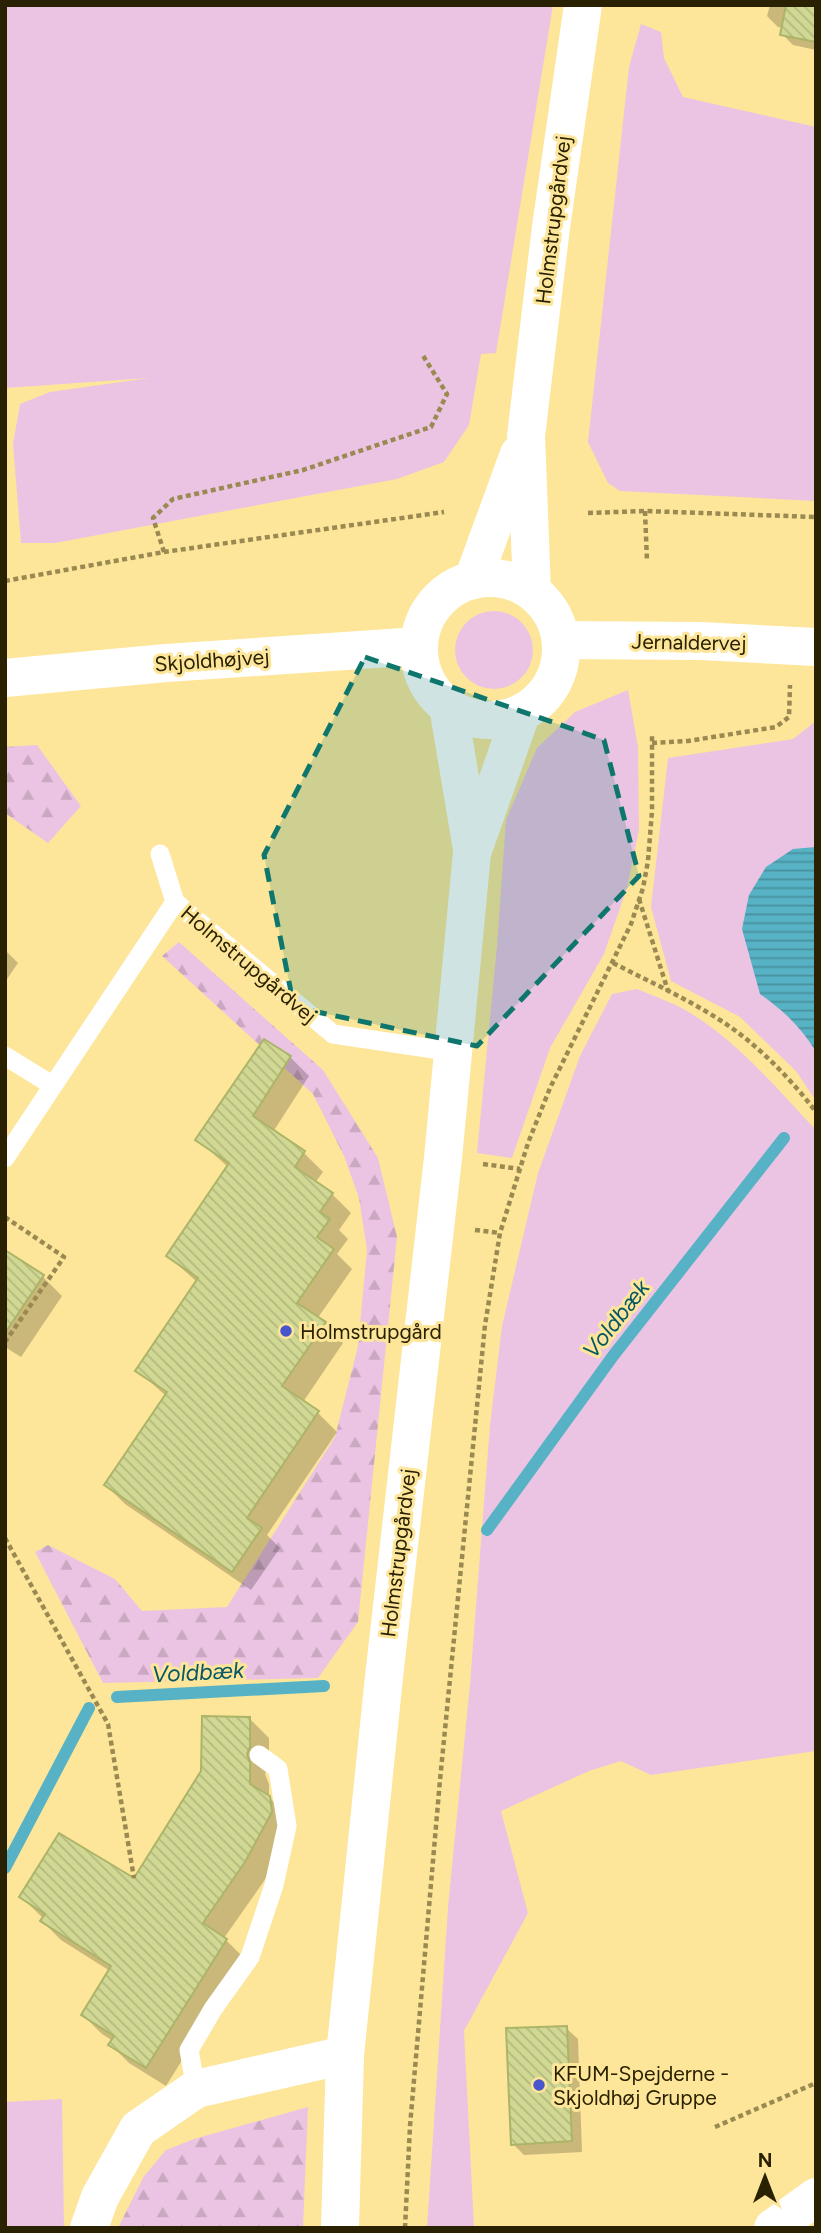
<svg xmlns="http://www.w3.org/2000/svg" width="821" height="2233" font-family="Figtree,sans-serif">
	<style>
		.green { fill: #ebc4e3 }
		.forest { fill: url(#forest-firs) }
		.water { fill: url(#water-rules) }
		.shadow { fill: #0003 }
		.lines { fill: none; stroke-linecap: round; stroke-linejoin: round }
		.stream { stroke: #57b2c5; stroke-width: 12 }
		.building { fill: url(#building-back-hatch); stroke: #acb468; stroke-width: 2 }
		.path { stroke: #9a8a52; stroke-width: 4.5; stroke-dasharray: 5 3.5; stroke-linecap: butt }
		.lane { stroke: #fff; stroke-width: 19 }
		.street { stroke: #fff; stroke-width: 38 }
		.secondary { stroke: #fff; stroke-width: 38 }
		.marked { fill: #0f766e; fill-opacity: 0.2; stroke: #0f766e; stroke-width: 5; stroke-dasharray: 14 9; stroke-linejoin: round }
		.poi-dot { fill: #4956cb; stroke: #fde699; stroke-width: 2.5 }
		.labels { text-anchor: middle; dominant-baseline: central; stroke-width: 6; stroke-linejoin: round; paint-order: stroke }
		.street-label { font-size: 21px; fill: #292101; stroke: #fde699 }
		.poi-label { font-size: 21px; fill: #292101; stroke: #fde699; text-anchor: start }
		.water-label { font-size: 23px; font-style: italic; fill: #055765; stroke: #fde699 }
	</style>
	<defs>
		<pattern id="forest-firs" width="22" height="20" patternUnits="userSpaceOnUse" patternTransform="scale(1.75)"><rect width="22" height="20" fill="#ebc4e3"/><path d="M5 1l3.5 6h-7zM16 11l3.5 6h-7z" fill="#caa8c1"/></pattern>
		<pattern id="water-rules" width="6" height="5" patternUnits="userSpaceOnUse" patternTransform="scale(1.75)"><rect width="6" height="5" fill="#57b2c5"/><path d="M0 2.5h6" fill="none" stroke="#48909e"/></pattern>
		<pattern id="building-back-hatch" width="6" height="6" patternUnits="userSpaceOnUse" patternTransform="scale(1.75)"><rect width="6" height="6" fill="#d1d893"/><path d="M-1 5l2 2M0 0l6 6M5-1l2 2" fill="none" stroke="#b3b97d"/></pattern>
	</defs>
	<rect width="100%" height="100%" fill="#fde699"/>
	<g class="green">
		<polygon points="5,5 553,5 496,353 481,354 469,425 444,462 397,479 55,543 21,543 13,444 20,404 50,392 149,378 5,388"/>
		<polygon points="641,24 661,32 664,58 683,97 816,127 816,501 620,491 608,483 588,442 629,67"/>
		<circle cx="494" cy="650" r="39"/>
		<polygon points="628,690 638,747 639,830 627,888 604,954 550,1048 512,1158 477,1153 497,946 506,820 537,748 575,712"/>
		<polygon points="816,721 816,1101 796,1071 740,1017 671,981 651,907 668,758 793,739"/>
		<path d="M637 989C651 995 665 1000 678 1006 733 1035 774 1086 816 1130V1751L651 1775 621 1761 589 1771 501 1811 528 1913 464 2031 474 2228H427L448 1907 470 1684 490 1425 502 1326 538 1173 580 1056 612 994Z"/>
		<polygon points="62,2099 64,2228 5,2228 5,2102"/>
	</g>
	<g class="forest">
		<polygon points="37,745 81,806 48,843 5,813 5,747"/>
		<polygon points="179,942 323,1070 378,1158 397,1237 358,1622 318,1678 103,1683 35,1552 48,1545 115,1579 142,1611 227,1607 335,1437 358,1346 367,1250 359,1198 344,1156 313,1094 162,956"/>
		<polygon points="308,2107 303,2228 118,2228 144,2176 166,2150 194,2139"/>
	</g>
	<path class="water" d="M816 847V1052C801 1027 783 1010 760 994L742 929 749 895 766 867 793 849Z"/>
	<g class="shadow">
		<polygon points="770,5 816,5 816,50 793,45 782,34 783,28 778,27 767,16"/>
		<polygon points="5,950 18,963 5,982"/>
		<polygon points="290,1057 309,1076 273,1132 304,1153 323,1172 315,1183 332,1194 351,1213 339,1230 348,1239 337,1254 352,1269 317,1319 343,1343 303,1402 318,1413 337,1432 267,1535 280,1548 251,1590 125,1504 106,1485 166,1396 138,1371 197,1282 168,1256 228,1167 198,1140"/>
		<polygon points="5,1252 43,1277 62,1296 21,1357 5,1347"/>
		<polygon points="250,1719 269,1738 269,1766 265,1774 269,1784 269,1797 288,1817 291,1832 264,1881 224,1938 245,1959 166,2086 129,2063 110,2044 113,2041 102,2034 83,2015 110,1971 61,1940 42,1921 44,1919 21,1897 134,1880"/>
		<polygon points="566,2028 578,2039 582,2152 524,2155 513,2144"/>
	</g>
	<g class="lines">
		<g class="stream">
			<polyline points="487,1530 613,1356 784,1138"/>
			<polyline points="117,1697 324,1686"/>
			<polyline points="5,1868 89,1708"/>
		</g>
	</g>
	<g class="building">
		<polygon points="786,5 816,5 816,42 780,35"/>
		<polygon points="264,1039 291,1056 253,1116 305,1151 295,1167 333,1193 320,1212 330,1219 317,1237 334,1249 297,1303 326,1322 282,1386 319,1411 247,1518 262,1528 232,1572 104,1485 167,1392 135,1371 198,1278 166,1256 229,1163 195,1140"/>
		<polygon points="5,1250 44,1275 5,1333"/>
		<polygon points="202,1716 250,1717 250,1747 247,1754 250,1763 250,1784 270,1796 272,1812 245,1862 203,1923 227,1939 146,2068 108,2045 114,2036 81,2015 111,1966 40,1921 45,1914 19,1897 59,1833 134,1878 201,1771"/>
		<polygon points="567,2026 572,2141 511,2145 506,2028"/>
	</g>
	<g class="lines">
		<g class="path">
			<polyline points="645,511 647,561"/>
			<polyline points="588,513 645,511 816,517"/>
			<polyline points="164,552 153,518 173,499 303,470 431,427 447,394 422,354"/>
			<polyline points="5,581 164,552 444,512"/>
			<polyline points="652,743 688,741 776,727 789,717 790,685"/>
			<polyline points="639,899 668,991"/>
			<path d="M613 963C650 982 688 999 723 1022 758 1045 791 1079 816 1112"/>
			<polyline points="483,1164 520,1169"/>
			<polyline points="5,1217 64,1257 5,1342"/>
			<polyline points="475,1230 500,1233"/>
			<polyline points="5,1538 108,1724 134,1878"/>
			<polyline points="715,2127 816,2083"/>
			<polyline points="405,2228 410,2126 440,1780 485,1325 500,1233 528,1143 550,1088 631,924 643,888 648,861 652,811 652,733"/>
		</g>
		<g class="lane">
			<polyline points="160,854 175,902"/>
			<polyline points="5,1056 52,1085"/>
			<polyline points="5,1158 175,902 333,1034 454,1052"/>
			<polyline points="196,2089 189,2050 213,2009 250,1957 274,1885 287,1826 278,1769 259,1755"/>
		</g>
		<g class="street">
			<polyline points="89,2228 100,2197 138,2129 196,2089 345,2055"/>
			<polyline points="773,2228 816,2197"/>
		</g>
		<g class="secondary">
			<circle cx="490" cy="649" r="71"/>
			<polyline points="473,580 519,454"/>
			<polyline points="532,591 526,436 551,227 583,5"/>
			<polyline points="561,640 700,641 816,647"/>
			<polyline points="5,678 166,663 419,646"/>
			<polyline points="448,706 472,849"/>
			<polyline points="340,2228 345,2055 384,1677 443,1158 472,853 521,714"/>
		</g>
	</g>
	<path class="marked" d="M365 657 604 740 639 876 477 1046 294 1007 264 855Z"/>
	<g class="poi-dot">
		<circle cx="286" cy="1331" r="7"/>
		<circle cx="539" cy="2085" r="7"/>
	</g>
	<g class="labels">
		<g class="street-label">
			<text transform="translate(553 220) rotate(-83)">Holmstrupgårdvej</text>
			<text transform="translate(689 642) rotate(1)">Jernaldervej</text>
			<text transform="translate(212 660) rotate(-4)">Skjoldhøjvej</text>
			<text transform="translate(249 964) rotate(40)">Holmstrupgårdvej</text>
			<text transform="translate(398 1553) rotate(-83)">Holmstrupgårdvej</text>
		</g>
		<g class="poi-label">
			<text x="300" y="1331">Holmstrupgård</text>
			<text x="553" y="2073">KFUM-Spejderne -<tspan x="553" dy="24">Skjoldhøj Gruppe</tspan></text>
		</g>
		<g class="water-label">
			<text transform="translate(616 1319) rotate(-52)">Voldbæk</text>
			<text transform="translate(198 1672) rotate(-3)">Voldbæk</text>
		</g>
	</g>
	<rect width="821" height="2233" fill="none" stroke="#292101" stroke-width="14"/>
	<g transform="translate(765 2177)" stroke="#fde699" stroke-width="5" paint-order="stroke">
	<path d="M0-5L12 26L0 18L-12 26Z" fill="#292101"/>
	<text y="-10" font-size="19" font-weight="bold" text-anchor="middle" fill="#292101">N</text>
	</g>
</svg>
